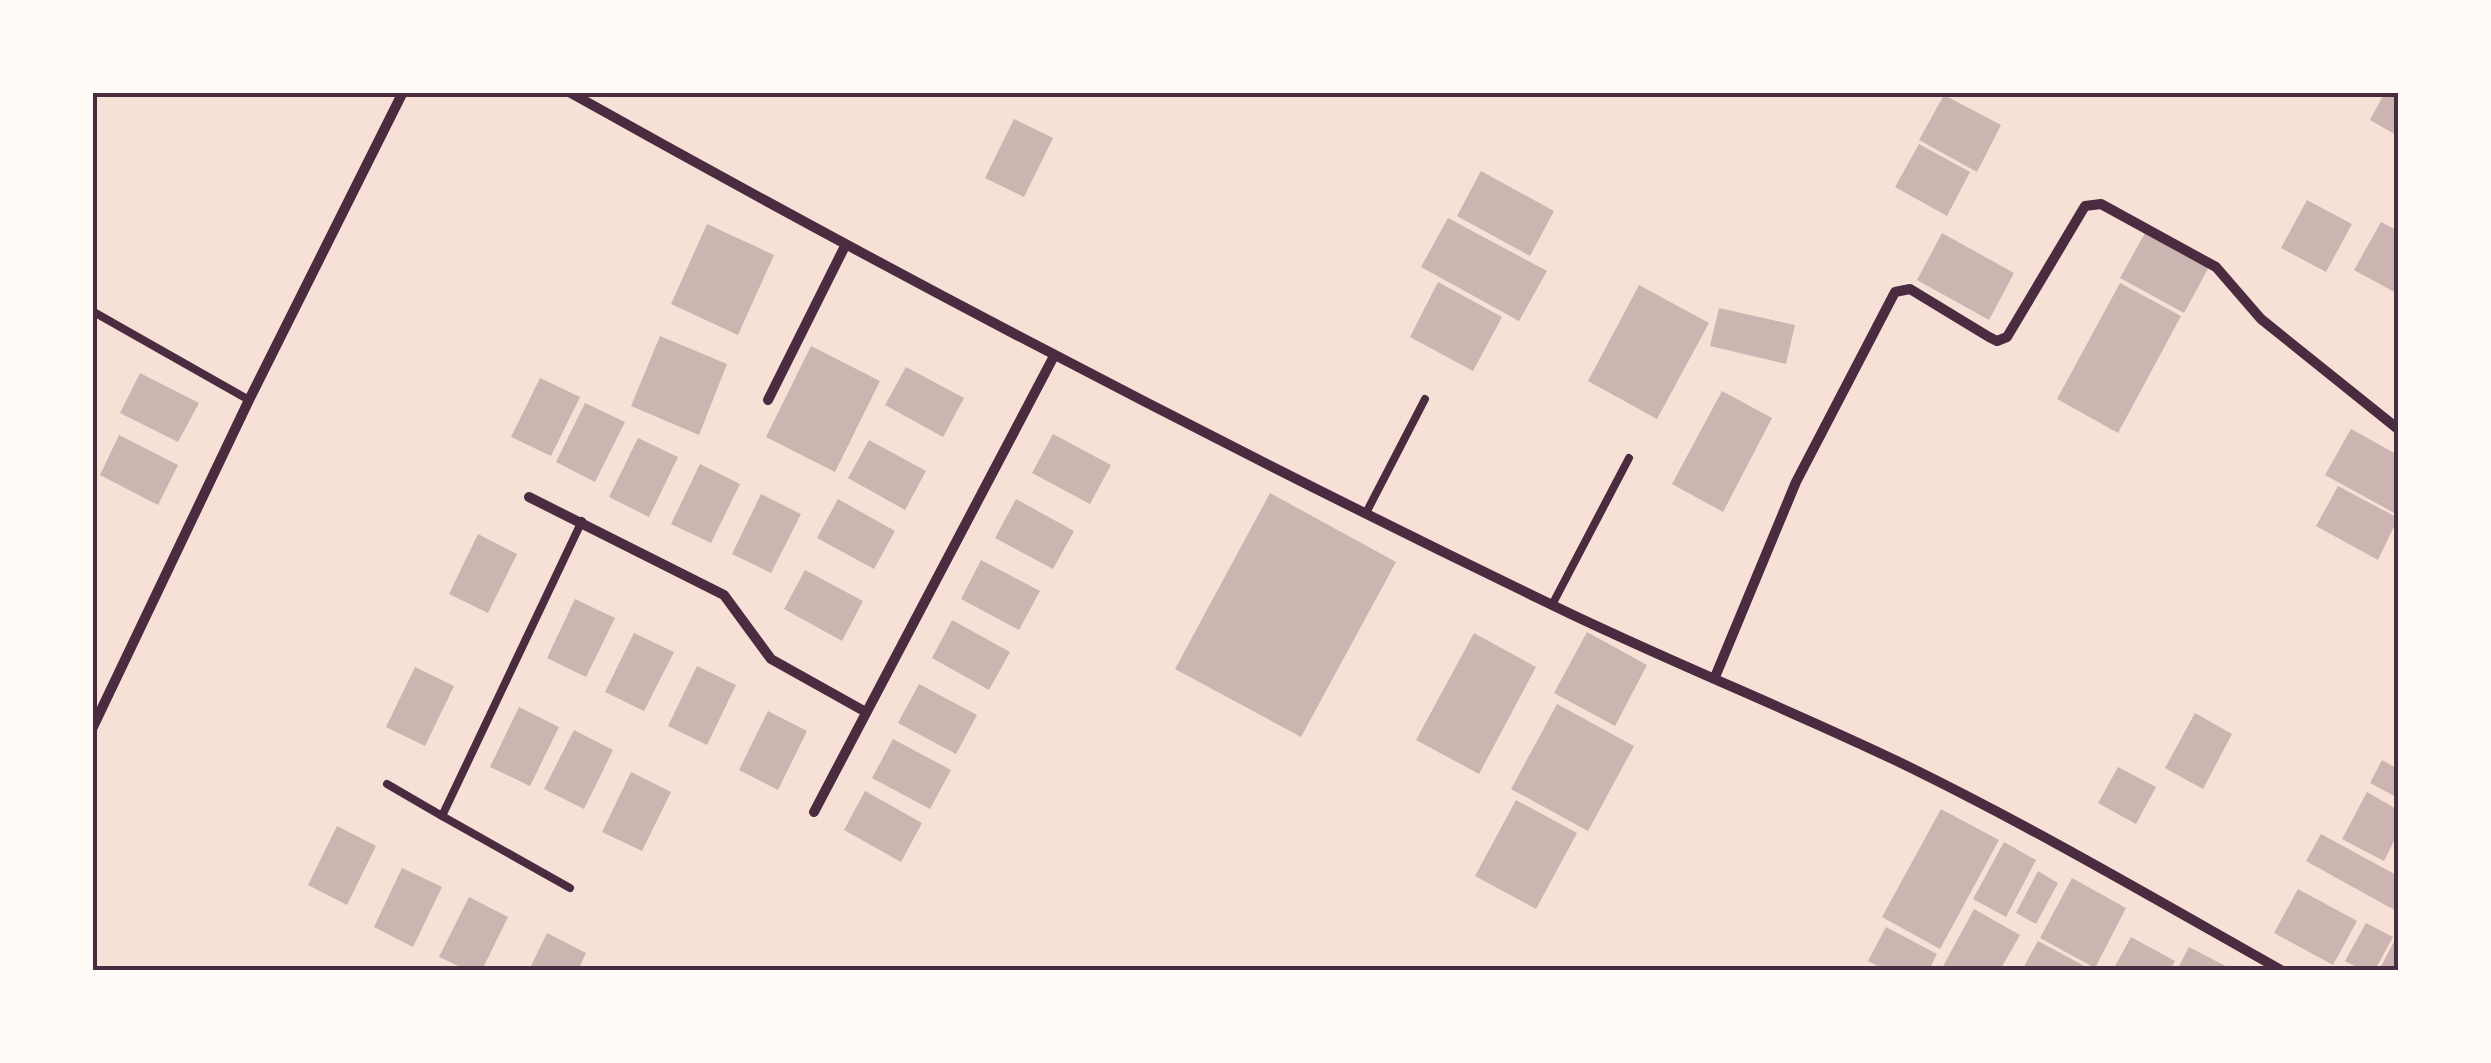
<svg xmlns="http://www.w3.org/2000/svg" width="2491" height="1063" font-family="Literata,serif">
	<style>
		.building { fill: #ccb4b1 }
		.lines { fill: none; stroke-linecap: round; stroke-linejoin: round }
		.service { stroke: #4a2c40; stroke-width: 8 }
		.minor { stroke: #4a2c40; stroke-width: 10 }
		.neatline { fill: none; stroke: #4a2c40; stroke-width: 4 }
	</style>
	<rect width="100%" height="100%" fill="#f7e1d7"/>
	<g class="building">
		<polygon points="2385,92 2398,92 2398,136 2370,120"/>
		<polygon points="1944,95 2001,125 1977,172 1919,140"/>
		<polygon points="1014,119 1053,138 1024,197 985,178"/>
		<polygon points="1919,144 1970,172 1947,216 1895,187"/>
		<polygon points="1481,171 1554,211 1530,256 1457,216"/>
		<polygon points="2307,200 2352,224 2326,272 2281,248"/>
		<polygon points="1448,218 1547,271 1519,321 1421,267"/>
		<polygon points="2381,222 2398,231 2398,294 2354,270"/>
		<polygon points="707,224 774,255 738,335 671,304"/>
		<polygon points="1942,233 2014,273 1989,320 1917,280"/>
		<polygon points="2145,233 2209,267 2184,313 2120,278"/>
		<polygon points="1438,282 1502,317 1473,371 1410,337"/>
		<polygon points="2120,283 2181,316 2118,433 2057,399"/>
		<polygon points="1639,285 1709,323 1657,419 1588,381"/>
		<polygon points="1719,308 1795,325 1786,364 1710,346"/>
		<polygon points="660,336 727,364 699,435 631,406"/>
		<polygon points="811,346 880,381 835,472 766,437"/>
		<polygon points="906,367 964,398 943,437 885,405"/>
		<polygon points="140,373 199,403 178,442 120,413"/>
		<polygon points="540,378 580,397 551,456 511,437"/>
		<polygon points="1722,391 1772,418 1723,512 1672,484"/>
		<polygon points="585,403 625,422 595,482 556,462"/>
		<polygon points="2351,429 2398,455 2398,515 2325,475"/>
		<polygon points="1053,434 1111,465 1090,504 1032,473"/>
		<polygon points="119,435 178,465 158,505 100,475"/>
		<polygon points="638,438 678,457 649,517 609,497"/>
		<polygon points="869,440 926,471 905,510 848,478"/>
		<polygon points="700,464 740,484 711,543 671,524"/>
		<polygon points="2338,486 2398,518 2378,560 2316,526"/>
		<polygon points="1270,493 1396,562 1301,737 1175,669"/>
		<polygon points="761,494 801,514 771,573 732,554"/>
		<polygon points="838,499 895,531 874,569 817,538"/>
		<polygon points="1016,499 1074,531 1053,569 995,538"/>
		<polygon points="478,534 517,554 488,613 449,594"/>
		<polygon points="981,560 1040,591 1019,630 961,599"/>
		<polygon points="805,570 863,601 842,641 784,609"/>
		<polygon points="575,599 615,618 586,677 547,658"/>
		<polygon points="952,620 1010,652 989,690 932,658"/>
		<polygon points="1587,632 1647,665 1615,726 1554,693"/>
		<polygon points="634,633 674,652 644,711 605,692"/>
		<polygon points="1474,633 1536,667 1479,774 1416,740"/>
		<polygon points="697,666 736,685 707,745 668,726"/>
		<polygon points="415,667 454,686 425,746 386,727"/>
		<polygon points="919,684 977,715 956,754 898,723"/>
		<polygon points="1557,704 1634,746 1588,831 1511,789"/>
		<polygon points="519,707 559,727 530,786 490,767"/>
		<polygon points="768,711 807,731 778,790 739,770"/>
		<polygon points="2195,713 2232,734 2203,789 2165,768"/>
		<polygon points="574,730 613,750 584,809 544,789"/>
		<polygon points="893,739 951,770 930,809 872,778"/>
		<polygon points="2382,760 2398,769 2398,798 2370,783"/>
		<polygon points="2118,767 2156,787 2136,824 2098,803"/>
		<polygon points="631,772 671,792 642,851 602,832"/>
		<polygon points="865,791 922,823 901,862 844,830"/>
		<polygon points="2367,792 2398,810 2398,833 2384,861 2342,839"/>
		<polygon points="1516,800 1577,833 1536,909 1475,876"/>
		<polygon points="1941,809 1999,840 1940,949 1882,917"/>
		<polygon points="337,826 376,846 347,905 308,885"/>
		<polygon points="2321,834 2398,876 2398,912 2306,861"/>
		<polygon points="2004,842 2036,860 2006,917 1973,899"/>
		<polygon points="402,868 442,887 413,947 374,927"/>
		<polygon points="2038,871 2058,883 2036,924 2016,913"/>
		<polygon points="2072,878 2126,908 2095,968 2040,938"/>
		<polygon points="2298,889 2357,921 2333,965 2274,933"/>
		<polygon points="469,897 508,917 482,970 467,970 439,957"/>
		<polygon points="1974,909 2020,935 2000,970 1941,970"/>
		<polygon points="2366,923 2393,937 2375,970 2363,970 2345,961"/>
		<polygon points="1886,927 1937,954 1929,970 1885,970 1868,961"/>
		<polygon points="547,933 586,953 578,970 529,970"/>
		<polygon points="2398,934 2398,970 2379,970"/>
		<polygon points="2131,937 2175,961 2170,970 2113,970"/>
		<polygon points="2038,941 2092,970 2022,970"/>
		<polygon points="2189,947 2233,970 2177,970"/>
	</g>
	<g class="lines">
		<g class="service">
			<polyline points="92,311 249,400"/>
			<polyline points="1366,513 1425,399"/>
			<polyline points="1552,605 1629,458"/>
			<polyline points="387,784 442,816 582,521"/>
			<polyline points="442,816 570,888"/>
		</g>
		<g class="minor">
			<path d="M569 92C890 272 1215 442 1546 602 1662 659 1782 706 1899 762 2029 825 2155 899 2281 970"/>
			<polyline points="768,400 845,246"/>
			<polyline points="529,497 724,595 771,659 864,711"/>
			<polyline points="1715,677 1796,482 1895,292 1910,289 1989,337 1997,341 2007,337 2085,206 2101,204 2216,267 2261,319 2398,429"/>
			<polyline points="92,729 249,400 403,92"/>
			<polyline points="814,812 1054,356"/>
		</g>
	</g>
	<rect width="2491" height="1063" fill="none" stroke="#fffaf5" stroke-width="190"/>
	<rect x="95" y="95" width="2301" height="873" class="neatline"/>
</svg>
